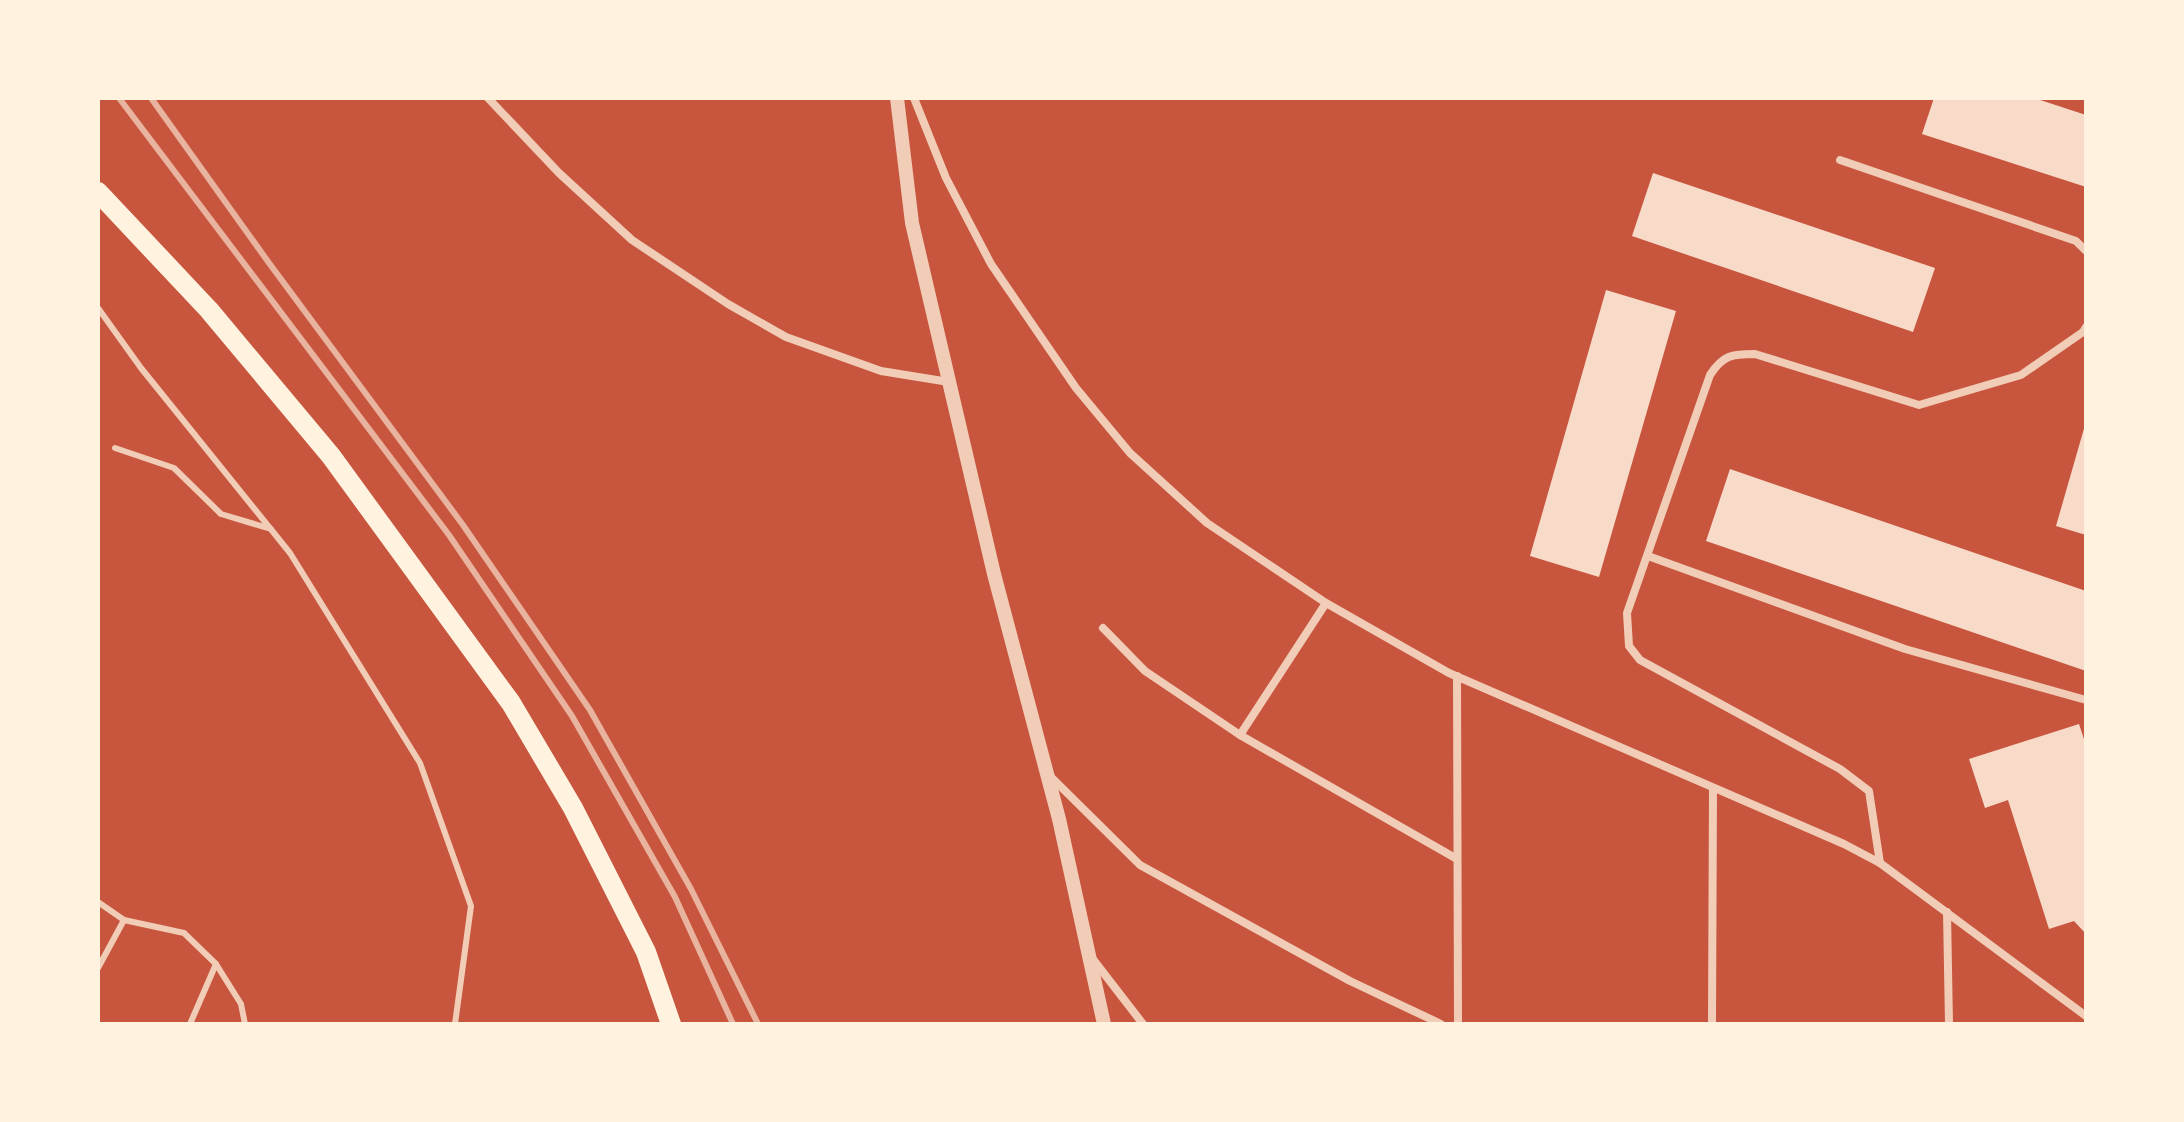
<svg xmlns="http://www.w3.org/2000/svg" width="2184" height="1122" font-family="'Sofia Sans Condensed',sans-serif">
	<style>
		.building { fill: #f7dbc8 }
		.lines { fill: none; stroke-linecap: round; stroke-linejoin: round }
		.service { stroke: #f1ccb7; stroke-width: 6 }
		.minor { stroke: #f1ccb7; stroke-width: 8 }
		.tertiary { stroke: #f1ccb7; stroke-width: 14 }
		.primary { stroke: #fff3e0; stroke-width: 20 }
		.rail { stroke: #e9b49f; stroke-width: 6 }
	</style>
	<rect width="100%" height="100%" fill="#c8553d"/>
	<g class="building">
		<polygon points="1934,98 2034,98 2086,115 2086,187 1922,134"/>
		<polygon points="1653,173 1935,268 1913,332 1632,236"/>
		<polygon points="1606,290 1676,311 1599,577 1530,556"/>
		<polygon points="2085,425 2086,425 2086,535 2056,526"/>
		<polygon points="1730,469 2086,591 2086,671 1706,541"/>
		<polygon points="2079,724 2086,745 2086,934 2074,921 2049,929 2008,800 1985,808 1969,759"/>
	</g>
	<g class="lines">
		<g class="service">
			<polyline points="98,308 141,368 290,553 420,763 471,906 455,1024"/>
			<polyline points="115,448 174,468 221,514 271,529"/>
			<polyline points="98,902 124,920 184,933 216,964 241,1004 245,1024"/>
			<polyline points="98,968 124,920"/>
			<polyline points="190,1024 216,964"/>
		</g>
		<g class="minor">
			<polyline points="488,98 559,173 632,240 728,304 786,337 881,371 949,382"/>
			<polyline points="914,98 946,178 991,264 1076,388 1130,453 1207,523 1326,603 1449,673 1844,844 1880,863 2086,1016"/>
			<polyline points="1840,160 2076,241 2086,251"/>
			<polyline points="1648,556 1905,649 2086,700"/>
			<polyline points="1103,628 1145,671 1240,735 1457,859"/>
			<polyline points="1457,676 1458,1024"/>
			<polyline points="1240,735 1326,603"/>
			<polyline points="1051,777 1140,865 1350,981 1441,1024"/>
			<path d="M1880 863 1869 791 1840 769 1640 660 1629 646 1627 613 1710 375C1723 355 1732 354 1755 354L1919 405 2021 375 2083 332 2086 327"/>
			<polyline points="1947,912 1949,1024"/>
			<polyline points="1092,958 1143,1024"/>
			<polyline points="1712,1024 1713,788"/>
		</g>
		<polyline class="tertiary" points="897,98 912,223 994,574 1059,819 1104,1024"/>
		<polyline class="primary" points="98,192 209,310 331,456 511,703 573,808 646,952 671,1024"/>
		<g class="rail">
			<polyline points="119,98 449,535 572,716 675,897 733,1024"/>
			<polyline points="151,98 269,263 463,525 590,710 691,889 758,1024"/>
		</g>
	</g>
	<rect width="2184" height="1122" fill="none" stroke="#fff3e0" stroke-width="200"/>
</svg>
